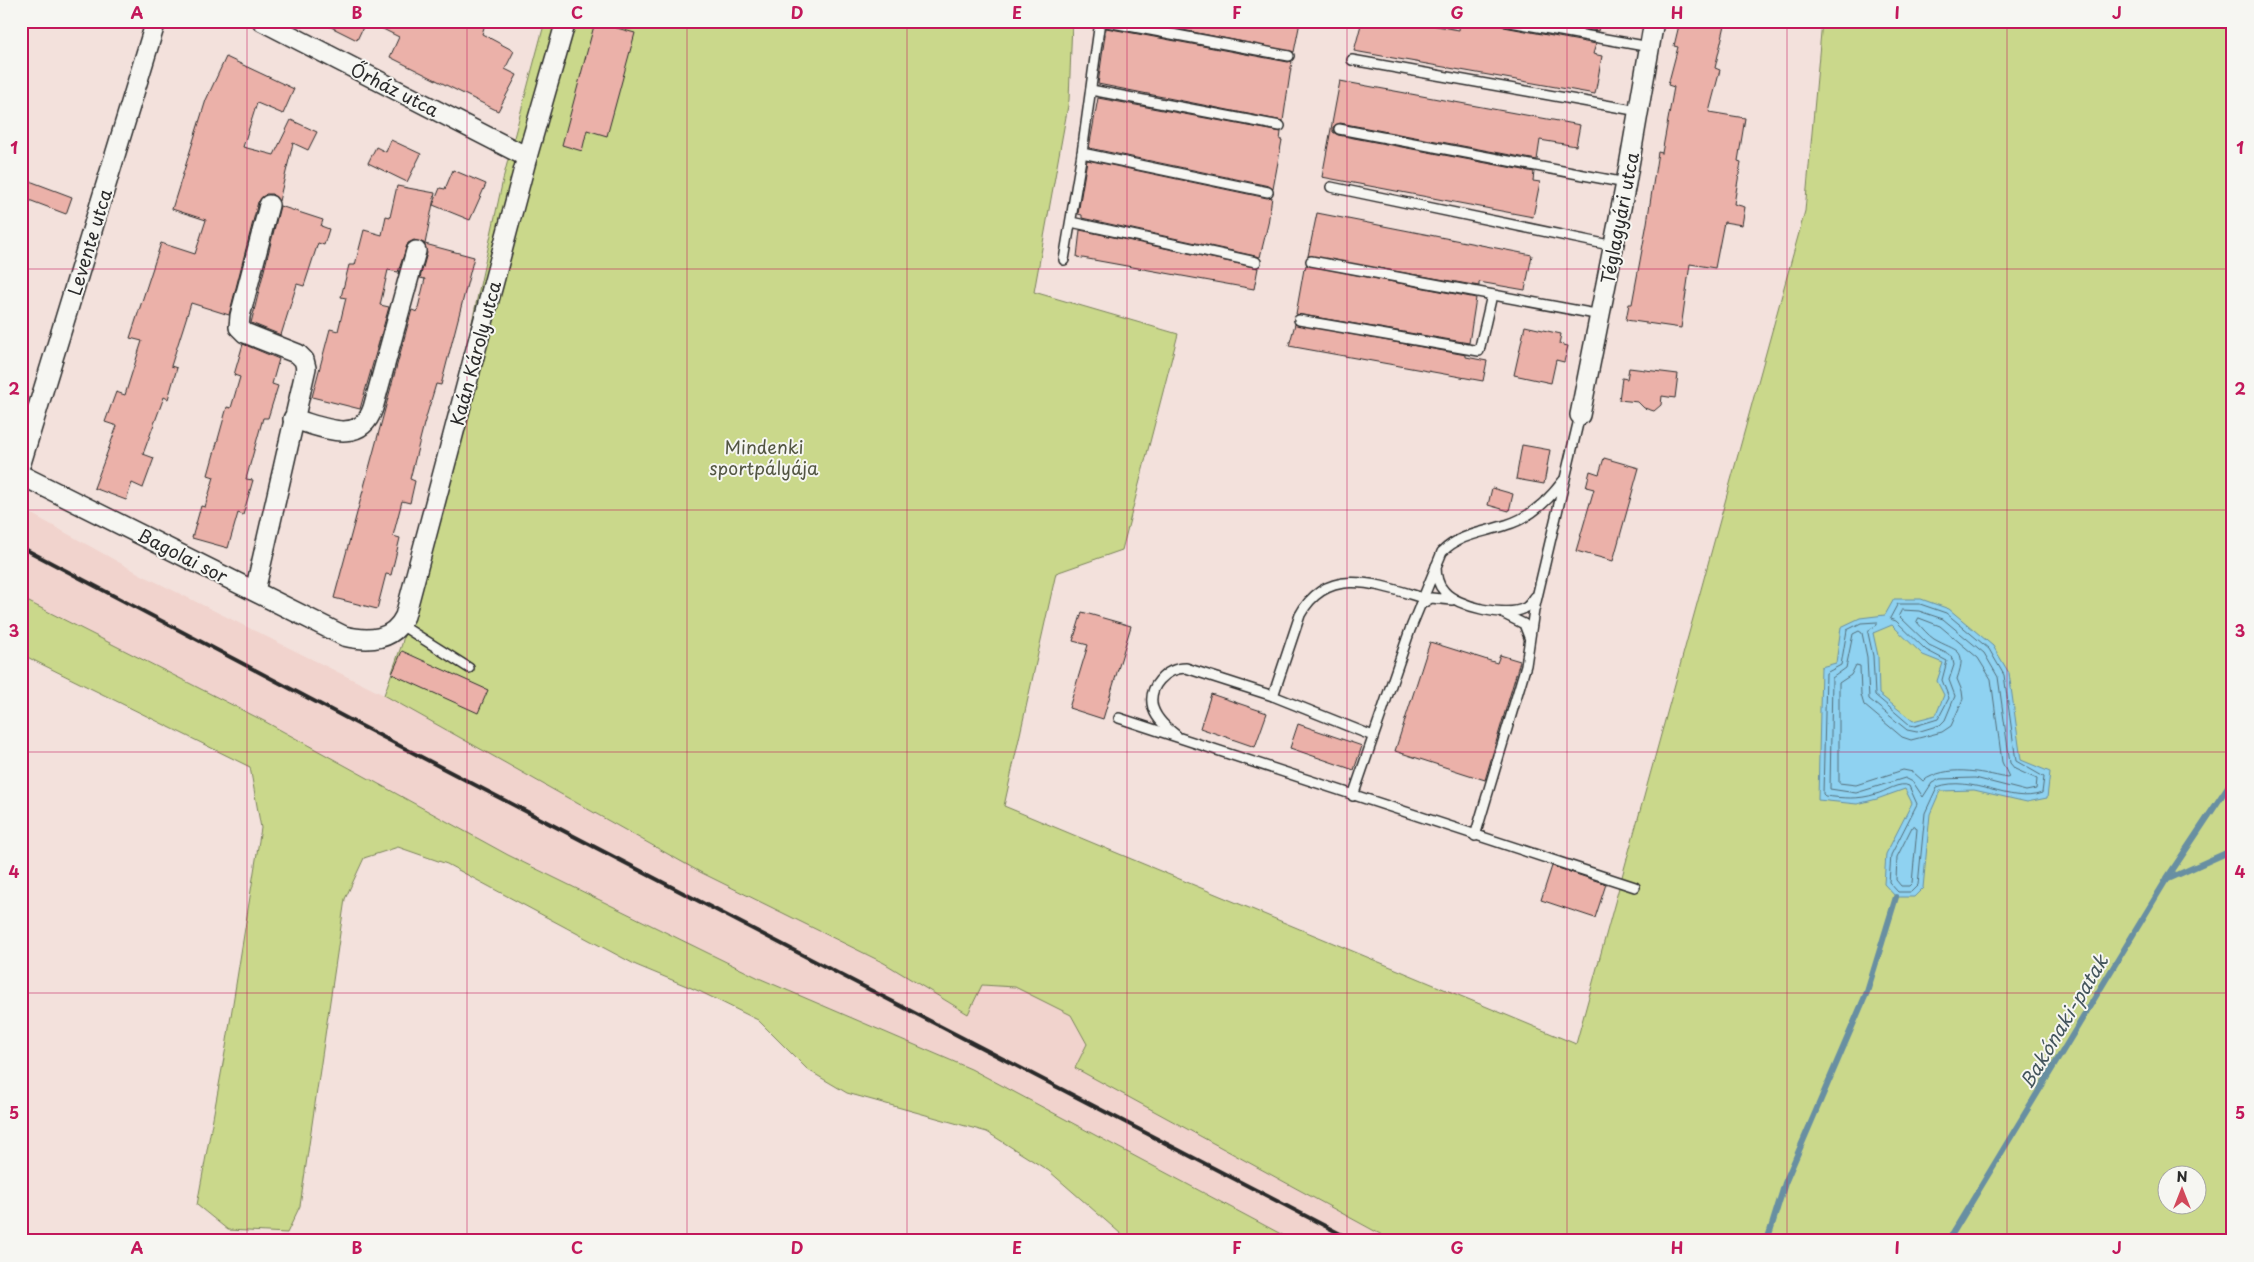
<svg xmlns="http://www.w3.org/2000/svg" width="2254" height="1262" font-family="'Playpen Sans',sans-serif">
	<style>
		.built { fill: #f1d3cd }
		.green { fill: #cad88b; stroke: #7a825b; fill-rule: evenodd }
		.water { fill: #8fd2f1; stroke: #678fa2; fill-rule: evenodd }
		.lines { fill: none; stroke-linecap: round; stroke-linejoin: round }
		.shore { stroke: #536e7a; stroke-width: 1 }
		.stream { stroke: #678fa2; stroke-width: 6 }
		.building { fill: #ebb1a9; stroke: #2b2b2b }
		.lane-casing { stroke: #2b2b2b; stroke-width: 12 }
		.street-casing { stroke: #2b2b2b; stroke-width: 22 }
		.lane { stroke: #f6f6f2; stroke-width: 9 }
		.street { stroke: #f6f6f2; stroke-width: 19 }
		.rail { stroke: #2b2b2b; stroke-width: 4 }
		.grid { fill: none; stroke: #c2185b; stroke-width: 1; stroke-opacity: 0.55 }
		.labels { text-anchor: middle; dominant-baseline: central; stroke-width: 4; stroke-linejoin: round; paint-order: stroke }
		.street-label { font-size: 18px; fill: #2b2b2b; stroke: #f6f6f2 }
		.park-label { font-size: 18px; fill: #535643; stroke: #f6f6f2 }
		.water-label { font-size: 19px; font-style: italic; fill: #44555c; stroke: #f6f6f2 }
		.neatline { fill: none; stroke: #c2185b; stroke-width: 2 }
		.grid-label { font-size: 16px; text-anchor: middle; font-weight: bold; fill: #c2185b }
	</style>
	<rect width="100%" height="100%" fill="#f3e1dc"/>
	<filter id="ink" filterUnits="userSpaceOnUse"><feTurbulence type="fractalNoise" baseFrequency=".02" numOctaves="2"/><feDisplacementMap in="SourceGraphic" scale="10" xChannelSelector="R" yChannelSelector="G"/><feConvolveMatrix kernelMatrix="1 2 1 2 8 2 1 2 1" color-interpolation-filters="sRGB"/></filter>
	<g filter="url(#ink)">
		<polygon class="built" points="21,508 140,574 384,695 700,872 884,963 967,1013 982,985 1015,987 1071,1015 1087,1044 1075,1068 1393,1241 1294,1241 971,1069 761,979 508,855 264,721 21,598"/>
		<g class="green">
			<path d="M545 21H1072L1069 100 1034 292 1178 334 1122 550 1056 573 1004 806 1576 1044 1805 211 1822 21H2233V1241H1393L1075 1068 1087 1044 1071 1015 1015 987 982 985 968 1014 884 963 700 872 384 695 402 644 504 175ZM2166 1174H2196V1204H2166Z"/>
			<polygon points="21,598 264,721 508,855 761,979 971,1069 1294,1241 1129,1241 1049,1171 987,1132 847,1093 808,1070 758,1020 701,992 636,965 447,864 398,847 364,858 345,899 300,1206 287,1233 228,1230 197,1205 226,1047 261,828 250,767 21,654"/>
		</g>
		<path class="water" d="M1894 599H1921L1949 609 1993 646 2009 673 2021 760 2050 772 2047 798 2027 802 1974 790 1940 791 1930 814 1923 888 1914 897H1896L1884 884 1886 854 1912 803 1905 789 1877 799 1857 804 1818 800 1821 667 1836 663 1841 627 1860 618 1885 615ZM1892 625 1923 655 1943 663 1937 681 1944 695 1936 715 1913 721 1879 694 1878 656 1873 633Z"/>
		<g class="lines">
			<g class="shore">
				<path d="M1898 604H1920L1946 613 1989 649 2004 675 2016 761 2044 777 2042 793C2010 805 1972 774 1937 787L1925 813 1918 885 1911 892H1898L1889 882 1891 855 1917 804 1909 786C1900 781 1885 792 1876 794 1858 800 1843 798 1825 796L1823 794 1826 673 1841 665 1847 630 1861 623 1877 622V625L1870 629 1868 633 1873 656 1875 695 1910 725 1915 726 1938 719 1949 698 1942 680 1947 661 1926 650 1896 621 1890 619Z"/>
				<polygon points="1902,610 1919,611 1943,619 1984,653 1998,677 2010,763 2015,769 2037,779 2036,789 2026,791 1975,778 1940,779 1932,783 1923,797 1913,782 1905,778 1856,793 1830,789 1832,678 1846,668 1853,634 1859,631 1862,633 1867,657 1869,699 1907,730 1917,732 1940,725 1945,720 1955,696 1949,680 1954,665 1952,656 1929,645 1899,616"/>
				<path d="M1919 618 1940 626 1978 658 1991 679 2002 762 2009 777 2007 778C1980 772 1947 764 1923 781L1913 772 1903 770 1856 785 1839 783V683L1851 675 1856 665 1860 666 1861 695 1864 705 1902 737 1911 740 1942 732 1951 726 1963 699 1962 691 1957 679C1968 647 1956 652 1934 639 1928 635 1922 628 1917 622Z"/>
				<polygon points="1915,826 1917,829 1912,883 1909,886 1901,886 1896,880 1897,857 1912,827"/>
			</g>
			<g class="stream">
				<polyline points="2167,878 2233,779"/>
				<polyline points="1767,1241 1785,1183 1867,992 1896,897"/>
				<polyline points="1948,1241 2166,880 2233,850"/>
			</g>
		</g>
		<g class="building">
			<polygon points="319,21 366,21 357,40"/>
			<polygon points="367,21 486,21 482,34 514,51 505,69 517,75 498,111 390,57 399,37"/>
			<polygon points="1137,21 1299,21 1299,27 1294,52"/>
			<polygon points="1362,21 1409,21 1459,30 1460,21 1499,21 1504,27 1596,44 1593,54 1602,56 1595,94 1354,51"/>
			<polygon points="1542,21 1600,21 1598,31"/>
			<polygon points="1680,21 1707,21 1725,25 1715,68 1720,70 1709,112 1745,118 1738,161 1741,162 1734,204 1745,207 1742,225 1724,222 1715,268 1690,264 1681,328 1626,320 1629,304 1632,304 1647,223 1658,152 1662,153 1674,87 1668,85 1678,47 1674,46"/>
			<polygon points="595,22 635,33 607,136 587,130 582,151 562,145"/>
			<polygon points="1106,28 1288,62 1292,61 1283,121 1098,84"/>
			<polygon points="226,57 294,89 283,114 257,103 243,147 274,155 291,120 317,132 308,150 293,143 279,201 272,194 266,194 258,202 229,315 191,303 171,366 177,368 168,399 164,397 143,454 154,458 143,488 132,483 126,500 94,488 117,426 105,422 116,392 125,395 142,341 130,338 161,243 195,254 206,220 172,209 206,100"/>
			<polygon points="1340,81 1580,125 1576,146 1540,140 1537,160 1340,123 1333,127 1333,132 1338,135 1534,172 1533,181 1540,182 1533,217 1322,177"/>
			<polygon points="1098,98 1281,132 1280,140 1282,140 1273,189 1269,186 1089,148"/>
			<polygon points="391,140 421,154 407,182 368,163 376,147 386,152"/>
			<polygon points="1087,160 1267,198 1272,197 1268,224 1260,257 1082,218 1082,215 1078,214"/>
			<polygon points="453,170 486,184 470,220 433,205 440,188 445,189"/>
			<polygon points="27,180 72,197 66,214 21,197"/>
			<polygon points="397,186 435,193 425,244 474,257 441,385 436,384 424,424 410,479 415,481 410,503 402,501 393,536 400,538 391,575 386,574 377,609 334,598 411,313 412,310 417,312 425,279 420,278 427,253 424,243 414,240 408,243 398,272 388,270 380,305 389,307 360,409 312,397 330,329 338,331 346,298 341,297 349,265 355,265 364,230 382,235 386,216 390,217"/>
			<polygon points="280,206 323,220 321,226 329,229 324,245 318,243 304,286 297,284 281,335 251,323"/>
			<polygon points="1317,213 1532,255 1525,290 1479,282 1479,286 1308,256"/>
			<polygon points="1080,230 1258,268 1254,289 1077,257"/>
			<polygon points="1306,265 1476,298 1469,343 1296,314 1304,269 1305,270"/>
			<polygon points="1295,324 1466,355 1466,357 1487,361 1483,381 1289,346"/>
			<polygon points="1525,326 1561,334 1559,344 1568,346 1564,362 1556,360 1551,383 1514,375"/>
			<polygon points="243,344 279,359 272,384 278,386 268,418 263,418 246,479 253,480 243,515 238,513 228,548 192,538 201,506 205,507 214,477 208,475 227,407 231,408 240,377 234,375"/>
			<polygon points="1629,368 1678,374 1675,398 1662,396 1661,405 1654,411 1644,408 1638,402 1619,400 1622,378 1627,379"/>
			<polygon points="1522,445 1550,450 1544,484 1516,479"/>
			<polygon points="1604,458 1639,468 1613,561 1576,551 1594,489 1586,487 1590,471 1599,474"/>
			<polygon points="1492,488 1513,494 1509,511 1488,505"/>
			<polygon points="1082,612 1131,626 1103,719 1069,708 1088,645 1073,641"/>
			<polygon points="1430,642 1497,663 1500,655 1520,661 1485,780 1395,751"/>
			<polygon points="402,651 488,690 478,713 392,674"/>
			<polygon points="1211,694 1267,713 1255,747 1200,728"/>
			<polygon points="1298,724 1362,746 1354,770 1290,748"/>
			<polygon points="1552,866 1606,884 1595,918 1541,900"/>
		</g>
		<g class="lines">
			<defs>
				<g id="lane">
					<polyline points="1102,21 1289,56"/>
					<polyline points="1505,21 1650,47"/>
					<polyline points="1352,60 1639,111"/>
					<polyline points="1091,90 1280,126"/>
					<polyline points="1339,129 1626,183"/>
					<polyline points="1082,153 1268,192"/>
					<polyline points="1331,187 1614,246"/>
					<polyline points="1071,222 1256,262"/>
					<polyline points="1064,260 1082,153 1100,21"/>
					<polyline points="1311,261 1601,315"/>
					<polyline points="1299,320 1479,351 1492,295"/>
					<path d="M1436 566C1436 575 1437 584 1444 591 1457 607 1507 618 1525 608 1529 606 1532 601 1535 597"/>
					<polyline points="1420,605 1431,598 1452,600"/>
					<polyline points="1504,614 1524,624 1529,637"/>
					<polyline points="401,625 469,668"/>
					<path d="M1273 696 1300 615C1327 564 1379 585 1423 598"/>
					<polyline points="1119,718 1635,887"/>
					<path d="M1176 735C1167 728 1157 720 1153 708 1147 687 1166 668 1186 668L1273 696 1373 736"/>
					<path d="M1353 796 1410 630 1442 552C1460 534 1482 533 1506 525 1530 518 1548 501 1563 481"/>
					<polyline points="1475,836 1526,665 1534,610 1580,415"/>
				</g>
				<g id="street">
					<polyline points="262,21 527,157"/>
					<polyline points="1580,415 1626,183 1654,21"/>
					<path d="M293 419C321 426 360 447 373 408L416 251"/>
					<polyline points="21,463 156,21"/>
					<path d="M21 475 344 636C369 642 393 641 405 616L527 157 566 21"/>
					<polyline points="255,591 306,368 304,360 298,354 245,333 239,327 240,316 269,205"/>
				</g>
			</defs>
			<use href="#lane" class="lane-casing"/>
			<use href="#street" class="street-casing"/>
			<use href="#lane" class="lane"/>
			<use href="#street" class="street"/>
			<polyline class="rail" points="21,547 350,720 1354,1241"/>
		</g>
	</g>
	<path class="grid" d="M247 21V1241M467 21V1241M687 21V1241M907 21V1241M1127 21V1241M1347 21V1241M1567 21V1241M1787 21V1241M2007 21V1241M21 269H2233M21 510H2233M21 752H2233M21 993H2233"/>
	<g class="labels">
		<g class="street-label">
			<text transform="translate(395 89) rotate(27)">Őrház utca</text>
			<text transform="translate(1619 218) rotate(-79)">Téglagyári utca</text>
			<text transform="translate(89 242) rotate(-73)">Levente utca</text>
			<text transform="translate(475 353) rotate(-75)">Kaán Károly utca</text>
			<text transform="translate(183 555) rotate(27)">Bagolai sor</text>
		</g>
		<g class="park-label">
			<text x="764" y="446">Mindenki<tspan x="764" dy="21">sportpályája</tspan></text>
		</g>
		<g class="water-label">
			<text transform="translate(2063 1021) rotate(-59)">Bakónaki-patak</text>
		</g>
	</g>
	<rect width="2254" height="1262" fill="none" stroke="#f6f6f2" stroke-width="55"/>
	<g transform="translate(2182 1190)"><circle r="24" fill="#f6f6f2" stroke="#a5a5a2"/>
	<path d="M0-4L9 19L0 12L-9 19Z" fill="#d1495b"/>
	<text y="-8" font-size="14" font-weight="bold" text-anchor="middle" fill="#2b2b2b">N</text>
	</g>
	<rect x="28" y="28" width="2198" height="1206" class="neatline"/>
	<g class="grid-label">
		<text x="137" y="19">A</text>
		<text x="357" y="19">B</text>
		<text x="577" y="19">C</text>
		<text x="797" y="19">D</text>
		<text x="1017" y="19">E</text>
		<text x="1237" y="19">F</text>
		<text x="1457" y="19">G</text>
		<text x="1677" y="19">H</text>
		<text x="1897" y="19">I</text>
		<text x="2117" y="19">J</text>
		<text x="14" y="154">1</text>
		<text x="2240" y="154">1</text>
		<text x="14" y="395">2</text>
		<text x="2240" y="395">2</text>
		<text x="14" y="637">3</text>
		<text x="2240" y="637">3</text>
		<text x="14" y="878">4</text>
		<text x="2240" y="878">4</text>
		<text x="14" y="1119">5</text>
		<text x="2240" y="1119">5</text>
		<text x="137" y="1254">A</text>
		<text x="357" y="1254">B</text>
		<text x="577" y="1254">C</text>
		<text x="797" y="1254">D</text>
		<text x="1017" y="1254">E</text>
		<text x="1237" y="1254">F</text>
		<text x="1457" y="1254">G</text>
		<text x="1677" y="1254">H</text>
		<text x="1897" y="1254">I</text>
		<text x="2117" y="1254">J</text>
	</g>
</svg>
